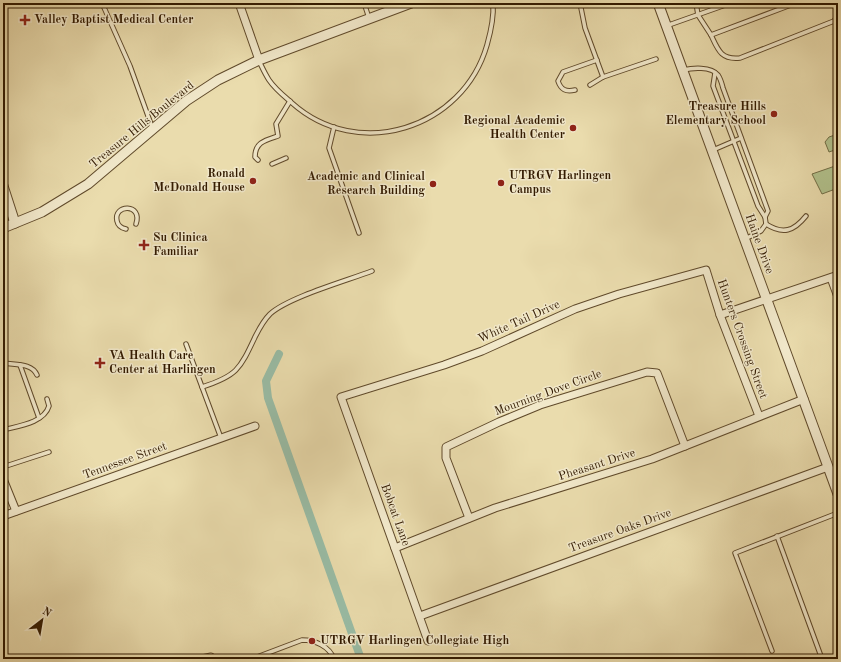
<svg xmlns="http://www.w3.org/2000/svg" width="841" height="662" font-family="'Old Standard TT',serif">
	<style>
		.green { fill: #b2c28d; stroke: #726e46 }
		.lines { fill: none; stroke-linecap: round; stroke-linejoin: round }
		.canal { stroke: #99bca5; stroke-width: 8 }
		.service-casing { stroke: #604a2b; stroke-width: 5.5 }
		.minor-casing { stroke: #604a2b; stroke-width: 9 }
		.tertiary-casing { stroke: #604a2b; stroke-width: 11 }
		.service { stroke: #f1e8ca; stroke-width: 3.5 }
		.minor { stroke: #f1e8ca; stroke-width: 7 }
		.tertiary { stroke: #f1e8ca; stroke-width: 9 }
		.poi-dot { fill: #8f2418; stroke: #f1e8ca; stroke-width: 1.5 }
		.labels { text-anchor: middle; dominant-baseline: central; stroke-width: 3; stroke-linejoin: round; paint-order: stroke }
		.poi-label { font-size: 12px; font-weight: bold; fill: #321a00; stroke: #f1e8ca; text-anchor: start }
		.street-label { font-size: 12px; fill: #321a00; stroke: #f1e8ca }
	</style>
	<rect width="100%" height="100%" fill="#eadcad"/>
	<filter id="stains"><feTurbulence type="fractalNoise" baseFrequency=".005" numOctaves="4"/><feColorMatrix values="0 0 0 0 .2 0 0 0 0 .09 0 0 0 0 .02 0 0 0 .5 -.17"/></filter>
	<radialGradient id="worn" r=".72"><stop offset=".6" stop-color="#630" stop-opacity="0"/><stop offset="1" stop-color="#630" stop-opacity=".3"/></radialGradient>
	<g class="green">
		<polygon points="838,134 838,149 829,152 825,142 829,137"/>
		<polygon points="838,165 838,188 822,194 812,174"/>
	</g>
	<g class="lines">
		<polyline class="canal" points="279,354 266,381 268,398 361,659"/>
		<defs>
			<g id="service">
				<polyline points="102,3 130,66 152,127"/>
				<polyline points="364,3 369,18"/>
				<polyline points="580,3 585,28 603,77 656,59"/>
				<polyline points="696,3 698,15 711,35 796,3"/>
				<polyline points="666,26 731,3"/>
				<path d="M711 35C718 50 721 60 740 58L834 21 837 17 836 3"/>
				<path d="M259 61C262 67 265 74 269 80 275 89 284 96 292 103 358 162 463 129 487 45 491 31 494 17 493 3"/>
				<path d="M683 70C692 68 711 66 718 75 720 78 722 84 723 88L768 211 765 217 766 224 761 231 745 239"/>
				<polyline points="715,73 713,86 758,206 765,217"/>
				<polyline points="590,85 603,77"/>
				<path d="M575 90C566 92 561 90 558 81L563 72 597 60"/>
				<polyline points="334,127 329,148 359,233"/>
				<polyline points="713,150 741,138"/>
				<path d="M258 160 255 157C255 142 266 140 278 136L276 124 290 101"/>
				<polyline points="272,164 286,158"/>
				<path d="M766 224C783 235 794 231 806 216"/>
				<path d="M126 229C121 228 118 226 117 221 113 204 143 203 136 224"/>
				<polyline points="186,344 221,438"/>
				<path d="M4 363C16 365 32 363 37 375"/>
				<polyline points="20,365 39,418"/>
				<path d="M202 387C237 376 240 369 255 337 259 329 263 321 270 314 289 297 346 281 372 271"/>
				<path d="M3 430C18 426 44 423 49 406L47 399"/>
				<polyline points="3,467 49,452"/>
				<polyline points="777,536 822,659"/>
				<polyline points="772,651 735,553 838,513"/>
				<path d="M252 659 302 640C315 640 329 646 334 659"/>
			</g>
			<g id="minor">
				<polyline points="239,3 259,60"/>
				<polyline points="831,278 838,297"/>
				<polyline points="720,315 838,275"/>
				<polyline points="3,355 3,378"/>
				<polyline points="3,479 16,511"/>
				<polyline points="3,516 255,426"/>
				<polyline points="469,518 446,458 446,447 499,422 540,405 647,372 657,373 685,446"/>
				<polyline points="395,548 495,508 652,459 804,399"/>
				<polyline points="420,616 828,467"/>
				<polyline points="428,641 341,397 444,365 482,351 575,309 619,294 706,270 720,315 759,416"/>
				<polyline points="202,659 211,657"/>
			</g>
			<g id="tertiary">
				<polyline points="658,3 838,494"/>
				<polyline points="3,186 15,223"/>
				<polyline points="3,228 42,212 88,184 186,101 218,80 259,60 411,3"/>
			</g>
		</defs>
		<use href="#service" class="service-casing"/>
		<use href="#minor" class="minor-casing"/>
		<use href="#tertiary" class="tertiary-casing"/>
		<use href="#service" class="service"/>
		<use href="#minor" class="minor"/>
		<use href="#tertiary" class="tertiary"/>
	</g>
	<g class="poi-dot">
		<path d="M23 14h4v4h4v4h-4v4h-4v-4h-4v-4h4z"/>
		<circle cx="774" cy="114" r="4"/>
		<circle cx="573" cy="128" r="4"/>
		<circle cx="253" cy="181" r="4"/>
		<circle cx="501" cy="183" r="4"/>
		<circle cx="433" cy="184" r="4"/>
		<path d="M142 239h4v4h4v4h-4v4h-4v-4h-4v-4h4z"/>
		<path d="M98 357h4v4h4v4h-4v4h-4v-4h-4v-4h4z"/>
		<circle cx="312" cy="641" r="4"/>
	</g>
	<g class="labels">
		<g class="poi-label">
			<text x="34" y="20">Valley Baptist Medical Center</text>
			<text x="766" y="107" text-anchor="end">Treasure Hills<tspan x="766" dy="14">Elementary School</tspan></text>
			<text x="565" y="121" text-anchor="end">Regional Academic<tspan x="565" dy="14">Health Center</tspan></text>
			<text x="245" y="174" text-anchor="end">Ronald<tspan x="245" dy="14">McDonald House</tspan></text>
			<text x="509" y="176">UTRGV Harlingen<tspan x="509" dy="14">Campus</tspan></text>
			<text x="425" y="177" text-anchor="end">Academic and Clinical<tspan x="425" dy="14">Research Building</tspan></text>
			<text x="153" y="238">Su Clinica<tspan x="153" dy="14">Familiar</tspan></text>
			<text x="109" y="356">VA Health Care<tspan x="109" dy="14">Center at Harlingen</tspan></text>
			<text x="320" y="641">UTRGV Harlingen Collegiate High</text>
		</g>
		<g class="street-label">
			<text transform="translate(142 125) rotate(-39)">Treasure Hills Boulevard</text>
			<text transform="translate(759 244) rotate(70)">Haine Drive</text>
			<text transform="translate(519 322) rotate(-24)">White Tail Drive</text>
			<text transform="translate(742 339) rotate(70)">Hunters Crossing Street</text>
			<text transform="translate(548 393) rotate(-20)">Mourning Dove Circle</text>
			<text transform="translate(125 461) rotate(-20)">Tennessee Street</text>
			<text transform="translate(597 465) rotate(-18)">Pheasant Drive</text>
			<text transform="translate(395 515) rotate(70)">Bobcat Lane</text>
			<text transform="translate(620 531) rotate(-20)">Treasure Oaks Drive</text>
		</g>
	</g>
	<rect width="841" height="662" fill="none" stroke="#eadcad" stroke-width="16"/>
	<rect x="4" y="4" width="833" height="654" fill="none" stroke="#321a00" stroke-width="2"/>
	<rect x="8" y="8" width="825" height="646" fill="none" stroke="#321a00"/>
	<g transform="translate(42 620) rotate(31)" stroke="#f1e8ca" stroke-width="3" paint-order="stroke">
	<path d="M0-3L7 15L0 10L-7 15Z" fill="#321a00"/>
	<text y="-6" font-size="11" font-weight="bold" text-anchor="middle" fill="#321a00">N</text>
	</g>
	<rect width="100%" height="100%" filter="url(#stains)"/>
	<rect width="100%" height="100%" fill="url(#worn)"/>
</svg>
